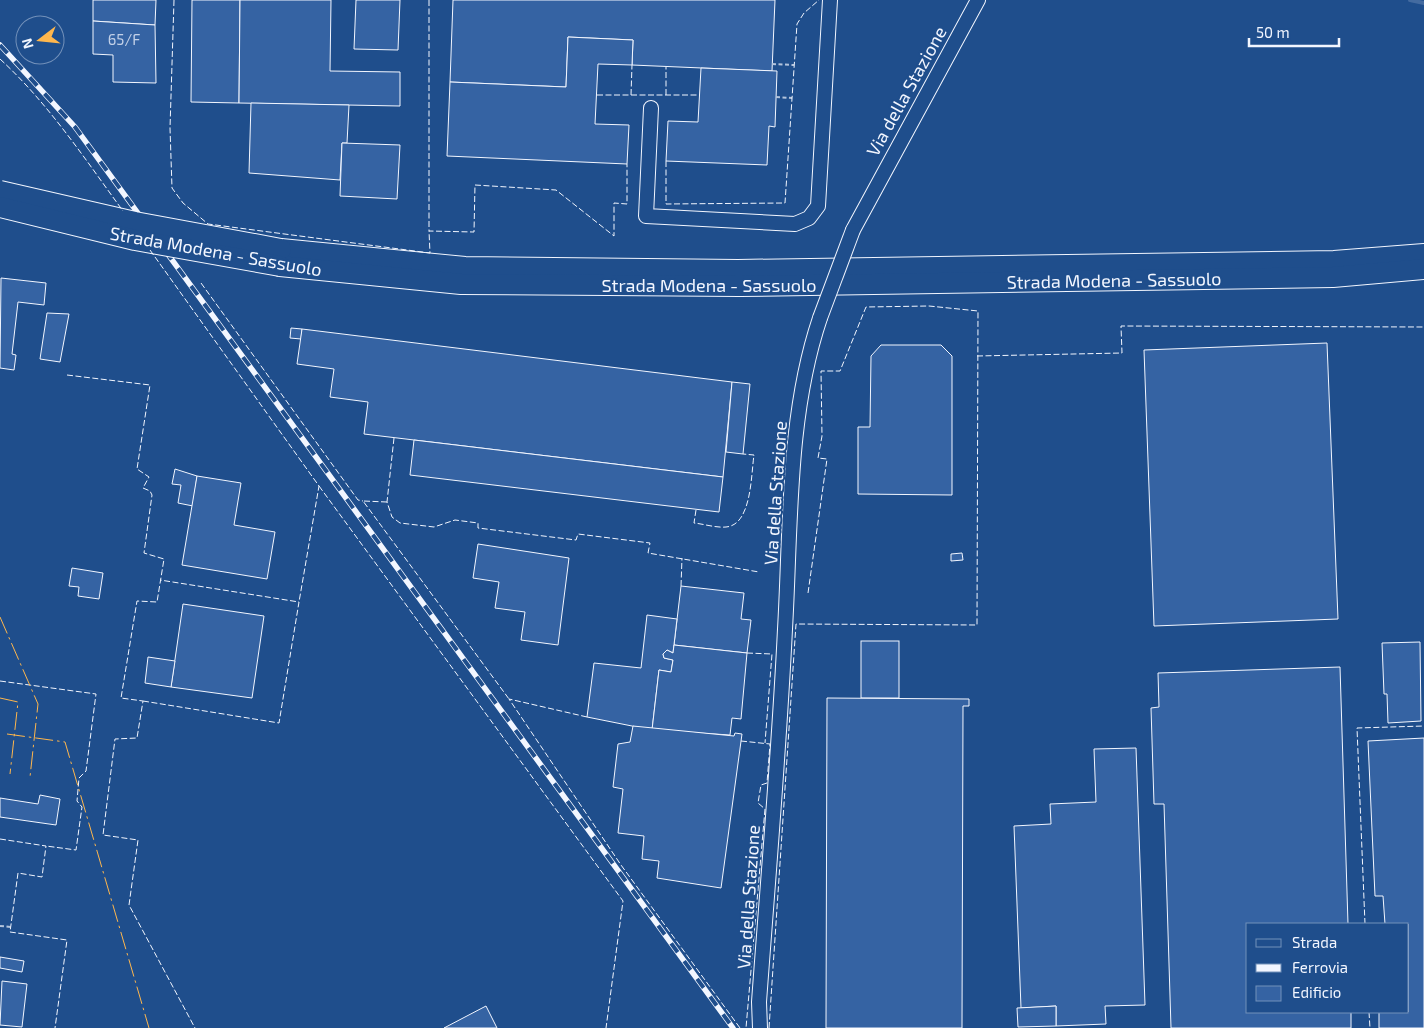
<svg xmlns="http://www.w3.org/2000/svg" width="1424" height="1028" font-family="'Exo 2',sans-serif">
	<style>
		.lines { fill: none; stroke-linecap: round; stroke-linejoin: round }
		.stream { stroke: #446ba0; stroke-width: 4 }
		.building { fill: #3563a3; stroke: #f2f6ff }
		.minor-casing { stroke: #f2f6ff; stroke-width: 16 }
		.highway-casing { stroke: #f2f6ff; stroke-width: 22 }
		.path { stroke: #b3c4dc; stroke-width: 2; stroke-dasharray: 4 2.5; stroke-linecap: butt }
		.minor { stroke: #1f4e8c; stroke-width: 14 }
		.highway { stroke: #1f4e8c; stroke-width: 20 }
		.rail-casing { stroke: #f2f6ff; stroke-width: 5.5 }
		.rail { stroke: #1f4e8c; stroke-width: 4; stroke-dasharray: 11; stroke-linecap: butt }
		.minor-bridge-casing { stroke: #f2f6ff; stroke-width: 16; stroke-linecap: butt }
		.highway-bridge-casing { stroke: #f2f6ff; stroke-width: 22; stroke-linecap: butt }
		.minor-bridge { stroke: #1f4e8c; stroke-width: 14 }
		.highway-bridge { stroke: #1f4e8c; stroke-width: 20 }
		.fence { stroke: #f2f6ff; stroke-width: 1; stroke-dasharray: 6 2.5; stroke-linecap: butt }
		.power { stroke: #ffb74d; stroke-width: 1; stroke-dasharray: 18 4 2.5 4; stroke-linecap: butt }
		.labels { text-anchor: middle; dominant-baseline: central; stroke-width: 4; stroke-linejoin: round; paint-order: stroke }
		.number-label { font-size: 15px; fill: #c3d1e8 }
		.street-label { font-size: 18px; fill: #f2f6ff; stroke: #1f4e8c }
	</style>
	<rect width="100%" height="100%" fill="#1f4e8c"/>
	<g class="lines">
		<polyline class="stream" points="1410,0 1424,3"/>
	</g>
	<g class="building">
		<polygon points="93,0 156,0 155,25 93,21"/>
		<polygon points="192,0 240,0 239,103 191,102"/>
		<polygon points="240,0 331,0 330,71 400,72 400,106 239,103"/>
		<polygon points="356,0 400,0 398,50 354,49"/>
		<polygon points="453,0 775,0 772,71 632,65 633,40 568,37 566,87 450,82"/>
		<polygon points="93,21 155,25 156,83 113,82 113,55 93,54"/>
		<polygon points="568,37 633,40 632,65 598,64 595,124 629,125 627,164 447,156 450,82 566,87"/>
		<polygon points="701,68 777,71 775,127 769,126 767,165 666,161 668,121 698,122"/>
		<polygon points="251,103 349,105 347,143 342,143 340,180 249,173"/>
		<polygon points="342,143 400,145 397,199 340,196"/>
		<polygon points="1,278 46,283 44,305 18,302 12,354 16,355 14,370 0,368"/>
		<polygon points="47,313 69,314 60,362 40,359"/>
		<polygon points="291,328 302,329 301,339 290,338"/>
		<polygon points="302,329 732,382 723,477 364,434 368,402 330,397 334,369 297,364"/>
		<polygon points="1327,343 1338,619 1154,626 1144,350"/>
		<polygon points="881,345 941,345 952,356 952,495 858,494 858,427 870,427 871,356"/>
		<polygon points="732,382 750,384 743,454 726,452"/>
		<polygon points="414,440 723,477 719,512 410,475"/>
		<polygon points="175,469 197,476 193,506 178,503 181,485 172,484"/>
		<polygon points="197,476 241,483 234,525 275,532 267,579 182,565"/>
		<polygon points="478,544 569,558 558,645 521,640 525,612 495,608 499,582 473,578"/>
		<polygon points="962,553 963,560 951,561 951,554"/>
		<polygon points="72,568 103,573 99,599 78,596 79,587 69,586"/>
		<polygon points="681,586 744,593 741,619 751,620 747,653 674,645"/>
		<polygon points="183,604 264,616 252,698 171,687"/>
		<polygon points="647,615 677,619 673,653 667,650 663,654 664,658 673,660 671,672 659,670 652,730 587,717 594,663 641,668"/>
		<rect x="861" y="641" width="38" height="57"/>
		<polygon points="1420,642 1421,721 1388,723 1387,694 1384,694 1382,643"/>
		<polygon points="674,645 747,653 741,719 732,718 730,735 652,730 659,670 671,672 673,660 664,658 663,654 667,650 673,653"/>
		<polygon points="148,657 175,661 171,687 145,683"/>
		<polygon points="1340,667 1348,924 1248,924 1248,1012 1351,1012 1351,1028 1171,1028 1164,804 1154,804 1151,708 1159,707 1158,673"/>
		<polygon points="827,698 969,699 969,706 963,706 962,1028 826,1028"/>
		<polygon points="633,726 734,736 735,733 742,734 721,888 657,878 659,861 642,859 644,836 618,833 623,789 613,787 618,744 630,742"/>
		<polygon points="1424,738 1424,1028 1379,1028 1379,1012 1408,1012 1408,924 1385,924 1383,896 1375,896 1368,741"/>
		<polygon points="1136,748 1145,1005 1105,1006 1106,1024 1056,1026 1056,1006 1021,1008 1014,826 1051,824 1050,804 1096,802 1094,749"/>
		<polygon points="40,795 60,799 56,825 0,817 0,798 38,804"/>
		<polygon points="0,957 24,961 22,972 0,968"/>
		<polygon points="2,981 27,984 22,1027 0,1025"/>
		<polygon points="486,1006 497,1028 444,1028"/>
		<polygon points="1056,1006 1056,1026 1018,1027 1017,1008"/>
	</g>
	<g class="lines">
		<defs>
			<g id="minor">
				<polyline points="651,108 646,216 795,224 809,218 818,206 830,0"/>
				<polyline points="853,230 978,0"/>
				<path d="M760 1028 759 1002C768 878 779 754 785 629 791 526 787 416 820 318"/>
			</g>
			<g id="highway">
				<polyline points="281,249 465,267 738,270 1334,261 1424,254"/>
				<polyline points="280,266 461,284 740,286 1333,277 1424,269"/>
			</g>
		</defs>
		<use href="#minor" class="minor-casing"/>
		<use href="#highway" class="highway-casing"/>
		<g class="path">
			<polyline points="772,64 794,65"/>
			<polyline points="776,97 792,98"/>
			<polyline points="0,926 11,927"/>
		</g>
		<use href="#minor" class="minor"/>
		<use href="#highway" class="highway"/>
		<defs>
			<polyline id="rail" points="0,45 75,127 733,1028"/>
		</defs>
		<use href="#rail" class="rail-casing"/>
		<use href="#rail" class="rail"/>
		<defs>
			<polyline id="minor-bridge" points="820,318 853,230"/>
			<g id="highway-bridge">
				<polyline points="0,191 135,222 281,249"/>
				<polyline points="0,207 135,240 280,266"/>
			</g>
		</defs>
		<use href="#minor-bridge" class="minor-bridge-casing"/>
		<use href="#highway-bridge" class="highway-bridge-casing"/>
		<use href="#minor-bridge" class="minor-bridge"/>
		<use href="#highway-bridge" class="highway-bridge"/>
		<g class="fence">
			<polyline points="174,0 170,128 172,188 183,203 208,224 430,253 429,231"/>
			<polyline points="429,0 429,231 474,232 475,185 556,190 614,236 614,203 627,204 627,164"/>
			<path d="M0 59C48 103 85 159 123 211"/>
			<polyline points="597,95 699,95"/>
			<polyline points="631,95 632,65"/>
			<polyline points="666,95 666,67"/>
			<polyline points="666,161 666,204 785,203 797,24 804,13 819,0"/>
			<polyline points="150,250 319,486 299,602"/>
			<polyline points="201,283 358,500 363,501"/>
			<polyline points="977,356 1122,353 1121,326 1424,327"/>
			<polyline points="67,375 150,385 137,469 149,477 143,488 150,491 152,495 144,553 164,559 157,602 137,601 121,698 143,701 137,738 115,739 103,835 138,840 129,905 195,1028"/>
			<polyline points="394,438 387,502 392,517 400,523 434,527 455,520 478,523 478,528 576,540 578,534 650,543 648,553 759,572"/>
			<polyline points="319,486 623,901 606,1028"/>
			<polyline points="387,502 363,501 509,699"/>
			<path d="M696 510 694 523C704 524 716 528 726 527 752 525 751 474 754 455L743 454"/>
			<polyline points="681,586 682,558"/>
			<polyline points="747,653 772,654 765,743"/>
			<polyline points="0,681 96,694 86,771 79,778 77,801 82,807 76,850 46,846"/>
			<polyline points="143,701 279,723 299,602 160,580"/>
			<polyline points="587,717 509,699 621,865 740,1028"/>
			<polyline points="741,741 770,744 767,783 761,785 758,803 765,809 746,1028"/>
			<polyline points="0,839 46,846 42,877 18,873 10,932 67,940 55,1028"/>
			<polyline points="1365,924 1357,728 1424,726"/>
			<polyline points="1369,1012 1370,1028"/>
			<polyline points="769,1028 796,624 977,625 978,311 929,306 866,307 840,371 821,371 822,436 818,458 827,459 808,593"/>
		</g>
		<g class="power">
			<polyline points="0,617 38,704 30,777"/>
			<polyline points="0,698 18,702 10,774"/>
			<polyline points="7,734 65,742 149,1028"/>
		</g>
	</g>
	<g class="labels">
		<g class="number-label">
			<text x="124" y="39">65/F</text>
		</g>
		<g class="street-label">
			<text transform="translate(906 91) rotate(-61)">Via della Stazione</text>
			<text transform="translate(216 251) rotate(10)">Strada Modena - Sassuolo</text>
			<text transform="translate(1114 280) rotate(-1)">Strada Modena - Sassuolo</text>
			<text x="709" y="285">Strada Modena - Sassuolo</text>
			<text transform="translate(775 493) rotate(-86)">Via della Stazione</text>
			<text transform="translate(748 897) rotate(-86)">Via della Stazione</text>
		</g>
	</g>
	<rect x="1246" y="923" width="162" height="90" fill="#1f4e8c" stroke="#7391ba"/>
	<rect x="1256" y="939" width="25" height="8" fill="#1f4e8c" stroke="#7391ba"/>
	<text x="1292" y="948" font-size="15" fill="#f2f6ff">Strada</text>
	<rect x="1256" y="964" width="25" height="8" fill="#f2f6ff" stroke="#7391ba"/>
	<text x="1292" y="973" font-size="15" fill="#f2f6ff">Ferrovia</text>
	<rect x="1256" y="986" width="25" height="15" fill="#3563a3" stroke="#7391ba"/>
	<text x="1292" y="998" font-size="15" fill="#f2f6ff">Edificio</text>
	<g transform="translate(40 40) rotate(254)"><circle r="24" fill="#1f4e8c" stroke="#7391ba"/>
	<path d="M0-4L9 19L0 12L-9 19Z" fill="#ffb74d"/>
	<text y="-8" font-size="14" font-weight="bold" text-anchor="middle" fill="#f2f6ff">N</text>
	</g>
	<path d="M1249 38v8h90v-8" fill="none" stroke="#f2f6ff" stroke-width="2.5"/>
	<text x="1256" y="38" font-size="15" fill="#f2f6ff" stroke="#1f4e8c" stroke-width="4" paint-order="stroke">50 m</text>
</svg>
